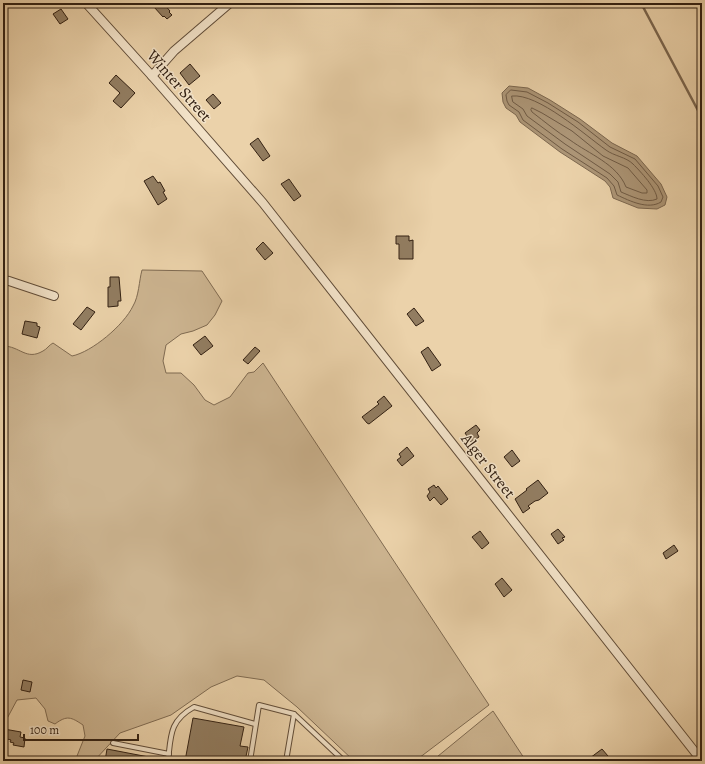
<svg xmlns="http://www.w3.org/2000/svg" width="705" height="764" font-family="Alegreya,serif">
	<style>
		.green { fill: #ccb490; stroke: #7f6a51 }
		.water { fill: #ac9576; stroke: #7b664e }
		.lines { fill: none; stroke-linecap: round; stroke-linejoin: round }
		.shore { stroke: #6f5a44; stroke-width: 1 }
		.stream { stroke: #7b664e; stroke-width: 2.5 }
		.building { fill: #927d61; stroke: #322012 }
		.service-casing { stroke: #604c38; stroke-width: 6 }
		.minor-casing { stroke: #604c38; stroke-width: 10 }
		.service { stroke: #f2e2c8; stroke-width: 4 }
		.minor { stroke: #f2e2c8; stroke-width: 8 }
		.labels { text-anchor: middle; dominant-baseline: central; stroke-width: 3; stroke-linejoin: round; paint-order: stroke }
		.street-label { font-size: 16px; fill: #322012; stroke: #f2e2c8 }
	</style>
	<rect width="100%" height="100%" fill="#ebd2aa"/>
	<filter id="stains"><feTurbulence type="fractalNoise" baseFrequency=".005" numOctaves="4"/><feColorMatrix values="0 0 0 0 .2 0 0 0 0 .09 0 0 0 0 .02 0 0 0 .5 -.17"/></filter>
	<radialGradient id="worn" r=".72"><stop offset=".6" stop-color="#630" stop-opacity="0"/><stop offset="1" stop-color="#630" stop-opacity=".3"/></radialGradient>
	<g class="green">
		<path d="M142 270 202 271 222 301 215 315 207 325 193 331 181 334 166 345 163 361 166 373H181L194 385 205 400 214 405 230 397 248 373 254 372 263 363 489 705 415 761H354L297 707 264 680 237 676 211 687 171 715 120 733 94 761H75L85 736 83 725C71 717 67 715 55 724L48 721 45 709 36 698 17 700 3 726V346C20 346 26 361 43 351 47 349 49 345 53 343L72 356C92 352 124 325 133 306 139 296 139 281 142 270Z"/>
		<polygon points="493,711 526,761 432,761"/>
	</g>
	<polygon class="water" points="509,86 528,88 550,100 580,119 612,143 637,156 661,184 667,197 665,205 657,209 638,208 613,198 610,187 605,181 560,152 520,122 516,115 506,108 503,102 502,93"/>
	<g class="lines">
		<g class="shore">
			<path d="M511 90 527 92 548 103 578 122 610 147 635 159 658 186 663 197 661 202C648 210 630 201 617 195L614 186 607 178 562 149 523 120 519 112 509 105 507 101 506 95Z"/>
			<path d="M512 96C538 93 585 135 606 150 614 156 626 157 633 164 640 171 657 189 657 199 646 204 631 196 621 192L618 182 610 174 565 144 527 116 523 109 513 102Z"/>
			<path d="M532 108 542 113 572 131 603 156 628 168 647 190V193H642L626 187C617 164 589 154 570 140 557 132 545 122 532 112L531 110Z"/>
		</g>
		<polyline class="stream" points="641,3 702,118"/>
	</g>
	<g class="building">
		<polygon points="158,3 163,3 170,11 169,12 172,15 167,19 164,16 163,17 154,7"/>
		<polygon points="61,9 68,19 60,24 53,14"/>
		<polygon points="190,64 200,76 189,85 180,73"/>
		<polygon points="116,75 135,93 121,108 113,101 120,93 109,83"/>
		<polygon points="213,94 221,103 214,109 206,100"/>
		<polygon points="258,138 270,156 263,161 250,144"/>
		<polygon points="153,176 158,183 160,182 165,191 163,192 167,199 158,205 144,181"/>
		<polygon points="289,179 301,196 294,201 281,184"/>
		<polygon points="396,236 409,236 409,241 413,240 413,259 399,259 399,244 396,244"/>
		<polygon points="263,242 273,253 265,260 256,249"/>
		<polygon points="110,277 119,277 121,301 118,301 118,306 108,307 108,287 110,287"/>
		<polygon points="87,307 95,312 81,330 73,324"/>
		<polygon points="414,308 424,321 416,326 407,314"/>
		<polygon points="25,321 37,323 37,326 40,327 37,338 22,334"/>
		<polygon points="205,336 213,346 201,355 193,345"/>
		<polygon points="255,347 260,351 248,364 243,360"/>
		<polygon points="428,347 441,365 432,371 421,352"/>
		<polygon points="384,396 392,406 369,424 367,423 362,417 379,404 377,402"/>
		<polygon points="476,425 480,430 477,433 479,437 471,442 465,433"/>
		<polygon points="407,447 414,456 402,466 397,460 401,457 399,454"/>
		<polygon points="512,450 520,461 512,467 504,457"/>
		<polygon points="538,480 548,493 539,500 535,501 528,506 530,508 523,513 515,499 527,490 526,489"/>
		<polygon points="434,485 436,488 438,486 448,499 441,505 434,497 430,501 427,496 430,492 428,489"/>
		<polygon points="558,529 565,537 562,538 564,540 558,544 551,534"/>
		<polygon points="480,531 489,543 482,549 472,537"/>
		<polygon points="674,545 678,551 666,559 663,553"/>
		<polygon points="502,578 512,590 504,597 495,584"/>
		<polygon points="23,680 32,682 30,692 21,690"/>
		<polygon points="193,718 244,727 240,746 248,747 245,761 185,761"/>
		<polygon points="4,729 21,732 20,737 25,738 24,747 13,745 14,743 10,742 11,740 3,738"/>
		<polygon points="107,749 154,758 154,761 105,761"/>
		<polygon points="602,749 608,756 602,761 586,761"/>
	</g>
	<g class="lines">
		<defs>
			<g id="service">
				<polyline points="113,743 169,754"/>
				<path d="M168 761C171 736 169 721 194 707L255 724"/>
				<polyline points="250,761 259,705 294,714 344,761"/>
				<polyline points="286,761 294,714"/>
			</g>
			<g id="minor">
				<polyline points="86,3 152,76 263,203 702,761"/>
				<polyline points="152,76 174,51 230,3"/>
				<polyline points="3,280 9,281 54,296"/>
			</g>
		</defs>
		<use href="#service" class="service-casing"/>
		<use href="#minor" class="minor-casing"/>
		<use href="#service" class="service"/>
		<use href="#minor" class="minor"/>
	</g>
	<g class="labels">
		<g class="street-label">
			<text transform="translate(179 86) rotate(49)">Winter Street</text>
			<text transform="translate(488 466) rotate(52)">Alger Street</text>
		</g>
	</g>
	<rect width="705" height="764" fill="none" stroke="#ebd2aa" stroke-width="16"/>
	<rect x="4" y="4" width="697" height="756" fill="none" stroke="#322012" stroke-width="2"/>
	<rect x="8" y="8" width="689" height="748" fill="none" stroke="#322012"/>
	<path d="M24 734v6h114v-6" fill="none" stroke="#322012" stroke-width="2"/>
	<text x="30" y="734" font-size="12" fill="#322012" stroke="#f2e2c8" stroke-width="3" paint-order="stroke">100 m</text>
	<rect width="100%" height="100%" filter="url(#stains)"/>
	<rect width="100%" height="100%" fill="url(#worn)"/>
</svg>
